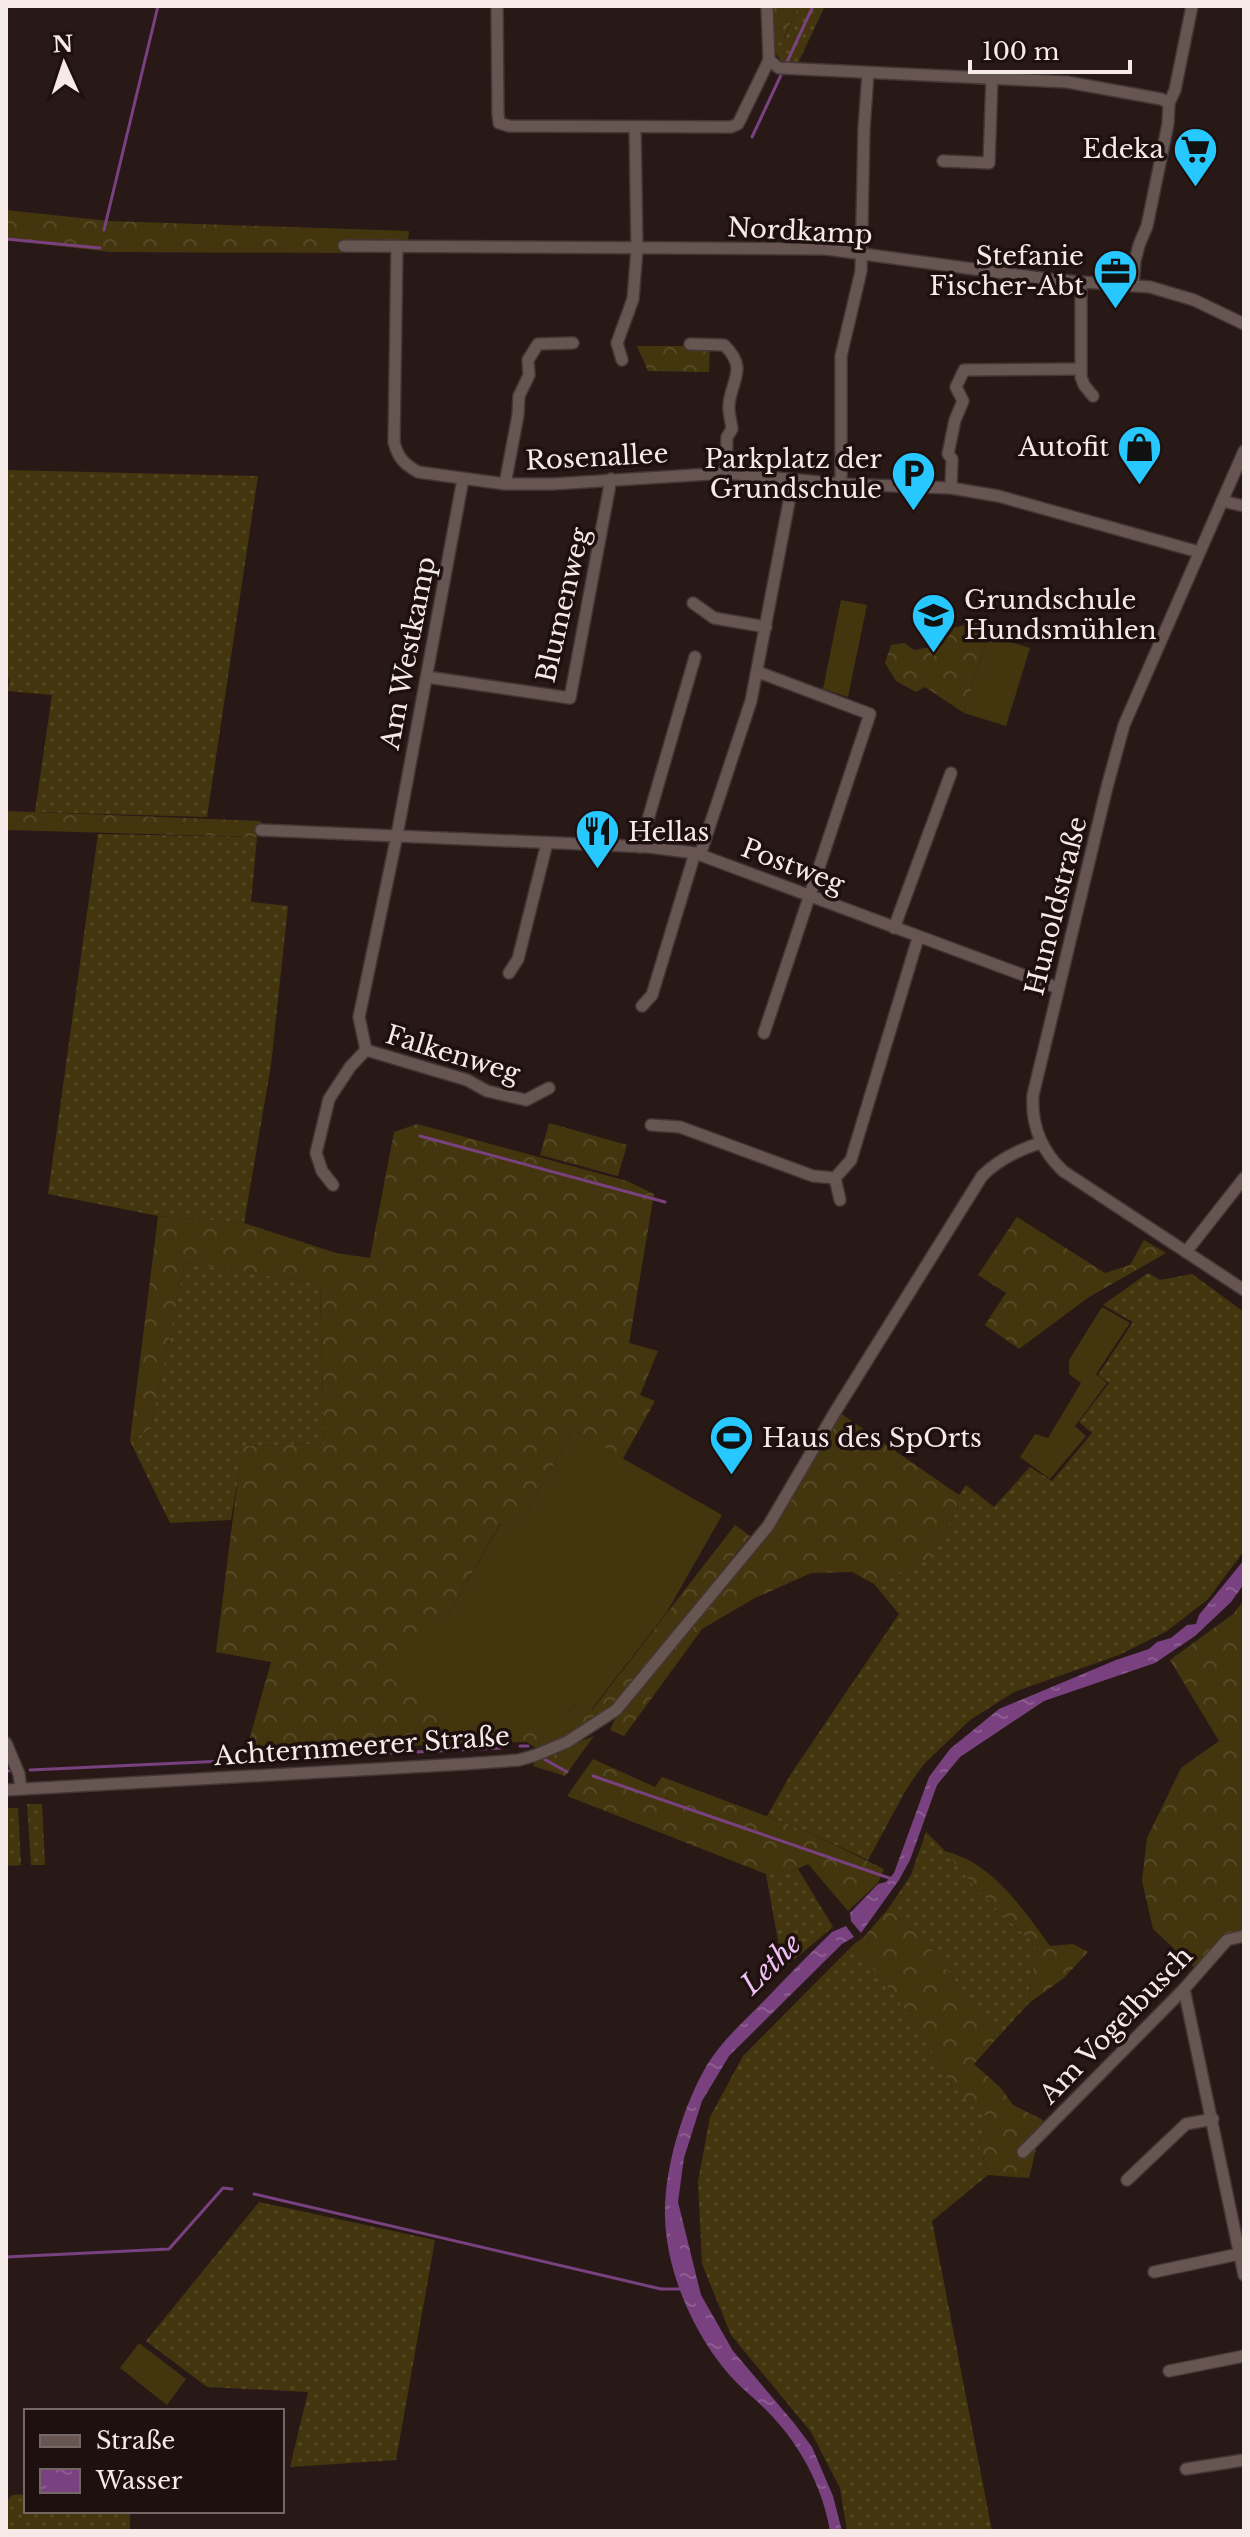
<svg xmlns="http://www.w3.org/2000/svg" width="1250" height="2537" font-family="'Libre Baskerville',serif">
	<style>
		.grass { fill: url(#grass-dots) }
		.forest { fill: url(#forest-crowns) }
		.garden { fill: #43360e }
		.water { fill: url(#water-ripples) }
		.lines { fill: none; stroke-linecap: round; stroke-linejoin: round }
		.stream { stroke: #79417f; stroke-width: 3 }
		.minor-casing { stroke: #423735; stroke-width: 14 }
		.minor { stroke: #675552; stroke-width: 11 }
		.labels { text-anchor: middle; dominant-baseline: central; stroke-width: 7; stroke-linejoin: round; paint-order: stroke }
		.poi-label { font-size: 26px; fill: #f5eae8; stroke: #1e100e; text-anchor: end }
		.street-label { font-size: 26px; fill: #f5eae8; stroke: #1e100e }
		.water-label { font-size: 28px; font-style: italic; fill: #f0c1f5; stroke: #1e100e }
	</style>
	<defs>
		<pattern id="grass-dots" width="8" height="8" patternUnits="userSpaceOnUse" patternTransform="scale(2)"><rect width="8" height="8" fill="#43360e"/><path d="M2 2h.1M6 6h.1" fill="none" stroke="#564a25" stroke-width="1.8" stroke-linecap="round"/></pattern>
		<pattern id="forest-crowns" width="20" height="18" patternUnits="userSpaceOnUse" patternTransform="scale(2)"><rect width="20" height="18" fill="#43360e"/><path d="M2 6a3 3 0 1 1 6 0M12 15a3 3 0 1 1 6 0" fill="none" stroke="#564a25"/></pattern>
		<pattern id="water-ripples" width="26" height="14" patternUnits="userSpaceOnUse" patternTransform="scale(2)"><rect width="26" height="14" fill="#79417f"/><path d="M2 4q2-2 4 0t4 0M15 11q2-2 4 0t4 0" fill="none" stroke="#8d5d91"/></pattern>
	</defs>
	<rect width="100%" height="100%" fill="#281917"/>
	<g class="grass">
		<polygon points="799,6 825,6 798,63 783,62 773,51 773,39 784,39"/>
		<polygon points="6,470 258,476 207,817 35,812 52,695 8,691 9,679 6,677"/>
		<polygon points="98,834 257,837 251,902 288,906 271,1065 244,1223 158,1216 48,1194"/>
		<polygon points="185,1262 320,1284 324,1444 243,1446 231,1520 170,1523 130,1441 150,1430"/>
		<polygon points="1148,1273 1160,1280 1192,1274 1244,1312 1244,1551 1208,1599 1167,1631 1119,1655 1014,1692 970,1720 924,1764 907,1788 868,1860 806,1831 767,1816 791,1774 899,1614 874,1584 927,1560 957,1510 959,1495 966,1485 994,1507 1030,1467 1052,1481 1092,1433 1079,1422 1109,1383 1098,1375 1133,1322 1103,1305"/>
		<polygon points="27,1804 42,1804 45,1865 31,1865"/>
		<polygon points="6,1808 18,1808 21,1865 6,1866"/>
		<polygon points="926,1832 945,1851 978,1891 1034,1944 1038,1954 1030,1980 1029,2003 998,2037 924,1940 888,1909 911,1875"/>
		<polygon points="798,1869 833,1927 783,1969 766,1874 787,1874"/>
		<polygon points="854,1944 915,2022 950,2085 989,2119 979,2143 988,2175 932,2221 992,2531 847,2531 840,2488 811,2432 731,2335 702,2264 698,2181 710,2117 743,2056"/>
		<polygon points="259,2202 435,2240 396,2460 290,2467 308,2392 207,2387 146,2341"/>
		<polygon points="26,2494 26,2511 130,2511 130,2531 6,2531 6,2502 12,2495"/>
	</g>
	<g class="forest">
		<polygon points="773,6 799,6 783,40 773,39"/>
		<polygon points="6,210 109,221 409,231 408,241 343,241 342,253 110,252 6,240"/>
		<polygon points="637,346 710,346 709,372 648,371"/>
		<polygon points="981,616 988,635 964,713 925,687 916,692 896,681 885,663 891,645 904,643 914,650 942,645 955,627 963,626 968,618"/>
		<polygon points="6,811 261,821 257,837 6,830"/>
		<polygon points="549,1123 627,1145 618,1176 540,1155"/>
		<polygon points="417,1124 627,1181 654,1194 629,1343 658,1351 640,1395 655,1401 622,1460 573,1430 517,1530 500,1524 444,1622 430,1615 559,1724 574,1704 592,1710 735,1525 750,1536 612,1708 566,1738 537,1749 527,1742 249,1751 248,1744 271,1662 216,1652 242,1446 324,1444 320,1284 185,1262 150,1430 130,1441 158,1216 244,1223 336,1253 370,1258 394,1132"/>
		<polygon points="1017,1217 1105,1273 1130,1265 1144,1240 1166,1253 1089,1297 1019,1349 985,1325 1006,1293 978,1275"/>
		<polygon points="840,1413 959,1495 957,1510 927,1560 874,1584 852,1572 811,1573 755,1598 702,1629 624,1736 610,1730 617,1715 772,1528"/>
		<polygon points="1244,1600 1244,1933 1196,1969 1153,1929 1142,1881 1147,1838 1181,1768 1219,1741 1170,1660 1233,1614"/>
		<polygon points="594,1736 565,1776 533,1766 536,1760"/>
		<polygon points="593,1759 655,1787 662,1777 806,1831 884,1869 878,1883 848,1911 808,1864 787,1874 766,1874 567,1796"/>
		<path d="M945 1851C994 1864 1021 1907 1050 1946L1073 1944 1088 1952 1064 1978 1029 2003 1030 1980 1038 1954 1034 1944 978 1891Z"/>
		<polygon points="888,1909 924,1940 998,2037 974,2064 1000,2087 1013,2105 1043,2120 1029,2178 988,2175 979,2143 989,2119 950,2085 915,2022 854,1944 864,1937"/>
	</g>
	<g class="garden">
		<polygon points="841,600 867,605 848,697 823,689"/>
		<polygon points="988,635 1030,648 1006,726 964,713"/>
		<polygon points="1102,1307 1130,1323 1096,1374 1107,1383 1075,1426 1086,1436 1050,1479 1020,1457 1035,1434 1048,1438 1081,1383 1069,1374 1069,1360"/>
		<polygon points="573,1430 722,1515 667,1612 591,1710 574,1704 559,1724 545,1734 477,1730 393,1681 430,1614 444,1622 501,1523 517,1530"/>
		<polygon points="139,2343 186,2379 167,2405 120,2368"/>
	</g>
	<g class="water">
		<polygon points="1244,1560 1244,1584 1231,1602 1195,1636 1155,1663 1044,1701 960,1757 937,1785 910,1860 899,1880 861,1933 851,1921 850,1913 878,1884 886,1882 894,1873 929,1777 950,1749 999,1709 1116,1660 1149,1649 1157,1642 1171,1638 1187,1625 1196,1624 1199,1615"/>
		<path d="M846 1926 854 1937 842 1944 729 2056 702 2101 684 2158 678 2202 701 2295 733 2351 794 2423 812 2447 833 2496 842 2531H830C823 2488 800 2445 770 2414 756 2399 739 2387 726 2371 692 2330 666 2270 665 2216 664 2168 683 2106 707 2065 721 2042 741 2024 759 2006 783 1981 807 1956 832 1932Z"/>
	</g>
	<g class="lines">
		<g class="stream">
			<polyline points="787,62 813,6"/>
			<polyline points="752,137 781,75"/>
			<polyline points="104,230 158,6"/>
			<polyline points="6,239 100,248"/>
			<polyline points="420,1136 665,1202"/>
			<polyline points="520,1746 528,1746"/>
			<polyline points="544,1759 567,1772"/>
			<polyline points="30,1770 501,1748"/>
			<polyline points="6,1771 9,1771"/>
			<polyline points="593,1776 892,1879"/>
			<polyline points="254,2194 661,2289 683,2289"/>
			<polyline points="6,2257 169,2249 223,2188 232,2189"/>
		</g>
		<defs>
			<g id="minor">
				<polyline points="497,6 498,114 499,123 509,126 731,127 738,124 769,60"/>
				<polyline points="767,6 769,60 779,68 1067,82 1161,99 1169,103 1168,124 1147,226 1139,245 1135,261 1133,285"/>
				<polyline points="1169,103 1175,90 1192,6"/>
				<polyline points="943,161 989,163 992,78"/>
				<polyline points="344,246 826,249 1055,280 1150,287 1194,300 1244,324"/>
				<path d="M397 246 394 442C398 458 404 464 418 472L505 484H553L726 473 841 484 951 488 998 496 1199 552"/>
				<polyline points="1081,283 1081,377 1084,385 1093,396"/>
				<path d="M690 344 724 345C748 368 732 379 729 404 728 411 731 421 732 429L727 437 726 473"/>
				<polyline points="622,360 617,343 633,299 637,249 635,127"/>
				<path d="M1244 451 1124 725 1107 787 1033 1095C1031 1125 1041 1150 1063 1171L1244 1290"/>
				<polyline points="463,479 397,835 359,1017 366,1050 467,1080 487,1091 526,1100 549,1088"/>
				<polyline points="505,484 518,415 519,396 529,375 528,360 538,344 573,343"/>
				<polyline points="841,484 841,356 861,271 864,129 868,73"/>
				<polyline points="951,488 952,459 948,454 955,420 963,401 956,387 964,370 1080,369"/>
				<polyline points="1222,501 1244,506"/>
				<polyline points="693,603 714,618 766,627"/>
				<polyline points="758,672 870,714 764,1033"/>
				<polyline points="427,677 570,698 611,479"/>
				<polyline points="261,830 649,847 695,853 1058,988"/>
				<polyline points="640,847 695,657"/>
				<polyline points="700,855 751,701 793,481"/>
				<polyline points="894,928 951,773"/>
				<polyline points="509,973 518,959 547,843"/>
				<polyline points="642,1006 652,995 695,853"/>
				<polyline points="651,1125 680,1127 813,1176 835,1178 851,1160 918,938"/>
				<polyline points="835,1178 840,1200"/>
				<polyline points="333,1185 322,1171 316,1153 329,1099 350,1067 366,1050"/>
				<polyline points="1186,1252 1244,1178"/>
				<polyline points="6,1743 19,1774 21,1789"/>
				<path d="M6 1790 464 1764 519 1760 536 1755 567 1742 616 1710 768 1526 835 1412 982 1176C999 1159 1018 1150 1040 1143"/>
				<polyline points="1184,1989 1244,2275"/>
				<polyline points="1023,2152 1184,1989 1227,1940 1244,1936"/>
				<polyline points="1127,2180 1186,2124 1213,2119"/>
				<polyline points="1154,2272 1239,2254"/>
				<polyline points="1169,2371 1244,2356"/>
				<polyline points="1186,2469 1244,2460"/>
			</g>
		</defs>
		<use href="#minor" class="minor-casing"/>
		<use href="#minor" class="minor"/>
	</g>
	<defs>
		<symbol id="supermarket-pin" viewBox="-11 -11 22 30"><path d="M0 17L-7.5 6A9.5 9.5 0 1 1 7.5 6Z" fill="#27c8ff" stroke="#1e100e"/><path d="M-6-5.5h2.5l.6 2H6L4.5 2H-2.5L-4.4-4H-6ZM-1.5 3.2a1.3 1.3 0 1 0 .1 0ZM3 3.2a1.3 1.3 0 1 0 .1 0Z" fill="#111"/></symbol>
		<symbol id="office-pin" viewBox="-11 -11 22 30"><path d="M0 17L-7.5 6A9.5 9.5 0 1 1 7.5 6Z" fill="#27c8ff" stroke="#1e100e"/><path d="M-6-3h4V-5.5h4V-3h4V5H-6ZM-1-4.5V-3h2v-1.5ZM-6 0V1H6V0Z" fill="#111"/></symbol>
		<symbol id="shop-pin" viewBox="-11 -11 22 30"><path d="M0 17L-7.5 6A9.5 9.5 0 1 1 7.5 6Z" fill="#27c8ff" stroke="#1e100e"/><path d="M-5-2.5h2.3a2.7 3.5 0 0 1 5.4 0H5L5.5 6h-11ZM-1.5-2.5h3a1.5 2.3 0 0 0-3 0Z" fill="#111"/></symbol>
		<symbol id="parking-pin" viewBox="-11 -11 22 30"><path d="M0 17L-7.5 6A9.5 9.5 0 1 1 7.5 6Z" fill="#27c8ff" stroke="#1e100e"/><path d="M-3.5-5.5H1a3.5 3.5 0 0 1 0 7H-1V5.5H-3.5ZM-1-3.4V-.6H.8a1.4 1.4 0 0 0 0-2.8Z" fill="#111"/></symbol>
		<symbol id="school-pin" viewBox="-11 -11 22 30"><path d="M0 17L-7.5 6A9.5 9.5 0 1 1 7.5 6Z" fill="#27c8ff" stroke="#1e100e"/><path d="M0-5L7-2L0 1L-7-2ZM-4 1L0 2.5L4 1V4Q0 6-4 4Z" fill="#111"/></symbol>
		<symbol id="restaurant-pin" viewBox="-11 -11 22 30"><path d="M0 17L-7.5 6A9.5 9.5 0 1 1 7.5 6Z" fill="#27c8ff" stroke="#1e100e"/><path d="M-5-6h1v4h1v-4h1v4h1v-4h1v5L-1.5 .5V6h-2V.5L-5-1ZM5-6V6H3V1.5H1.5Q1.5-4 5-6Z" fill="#111"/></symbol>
		<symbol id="stadium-pin" viewBox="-11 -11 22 30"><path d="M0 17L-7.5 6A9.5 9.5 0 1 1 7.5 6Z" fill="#27c8ff" stroke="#1e100e"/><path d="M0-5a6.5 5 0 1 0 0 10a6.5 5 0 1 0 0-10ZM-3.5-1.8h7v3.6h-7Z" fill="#111"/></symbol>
	</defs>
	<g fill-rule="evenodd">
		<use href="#supermarket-pin" x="1170" y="124" width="51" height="69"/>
		<use href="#office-pin" x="1090" y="246" width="51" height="69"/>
		<use href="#shop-pin" x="1114" y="422" width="51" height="69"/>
		<use href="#parking-pin" x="888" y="448" width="51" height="69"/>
		<use href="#school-pin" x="908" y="590" width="51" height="69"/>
		<use href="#restaurant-pin" x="572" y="806" width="51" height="69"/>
		<use href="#stadium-pin" x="706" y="1412" width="51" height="69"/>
	</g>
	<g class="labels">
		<g class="poi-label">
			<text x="1164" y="149">Edeka</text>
			<text x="1084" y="256">Stefanie<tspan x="1084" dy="30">Fischer-Abt</tspan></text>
			<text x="1109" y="447">Autofit</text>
			<text x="882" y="459">Parkplatz der<tspan x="882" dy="30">Grundschule</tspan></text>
			<text x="964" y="600" text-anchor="start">Grundschule<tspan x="964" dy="30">Hundsmühlen</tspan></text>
			<text x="628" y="832" text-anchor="start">Hellas</text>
			<text x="762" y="1438" text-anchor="start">Haus des SpOrts</text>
		</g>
		<g class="street-label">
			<text transform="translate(800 231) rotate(3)">Nordkamp</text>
			<text transform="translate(597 457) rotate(-3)">Rosenallee</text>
			<text transform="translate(563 605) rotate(-77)">Blumenweg</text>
			<text transform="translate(408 653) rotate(-79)">Am Westkamp</text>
			<text transform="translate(793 866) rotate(21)">Postweg</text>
			<text transform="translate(1056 906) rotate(-76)">Hunoldstraße</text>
			<text transform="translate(453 1054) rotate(17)">Falkenweg</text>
			<text transform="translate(362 1746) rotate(-4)">Achternmeerer Straße</text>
			<text transform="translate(1116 2025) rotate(-46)">Am Vogelbusch</text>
		</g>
		<g class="water-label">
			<text transform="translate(771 1964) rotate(-45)">Lethe</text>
		</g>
	</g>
	<rect width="1250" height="2537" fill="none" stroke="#f5eae8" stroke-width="16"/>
	<rect x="24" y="2409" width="260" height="104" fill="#1e100e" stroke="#746765" stroke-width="2"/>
	<rect x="40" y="2435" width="40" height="12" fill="#675552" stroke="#746765" stroke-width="2"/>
	<text x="96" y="2449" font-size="24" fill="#f5eae8">Straße</text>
	<rect x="40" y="2469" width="40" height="24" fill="url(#water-ripples)" stroke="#746765" stroke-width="2"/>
	<text x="96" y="2489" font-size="24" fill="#f5eae8">Wasser</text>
	<g transform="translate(64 64) rotate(357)" stroke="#1e100e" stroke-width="6" paint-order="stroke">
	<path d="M0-6L14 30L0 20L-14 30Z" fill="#f5eae8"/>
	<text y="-12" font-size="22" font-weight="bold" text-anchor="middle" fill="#f5eae8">N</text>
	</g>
	<path d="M970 60v12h160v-12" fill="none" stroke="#f5eae8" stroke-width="4"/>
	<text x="982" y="60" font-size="24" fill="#f5eae8" stroke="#1e100e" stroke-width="6" paint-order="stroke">100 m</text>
</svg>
